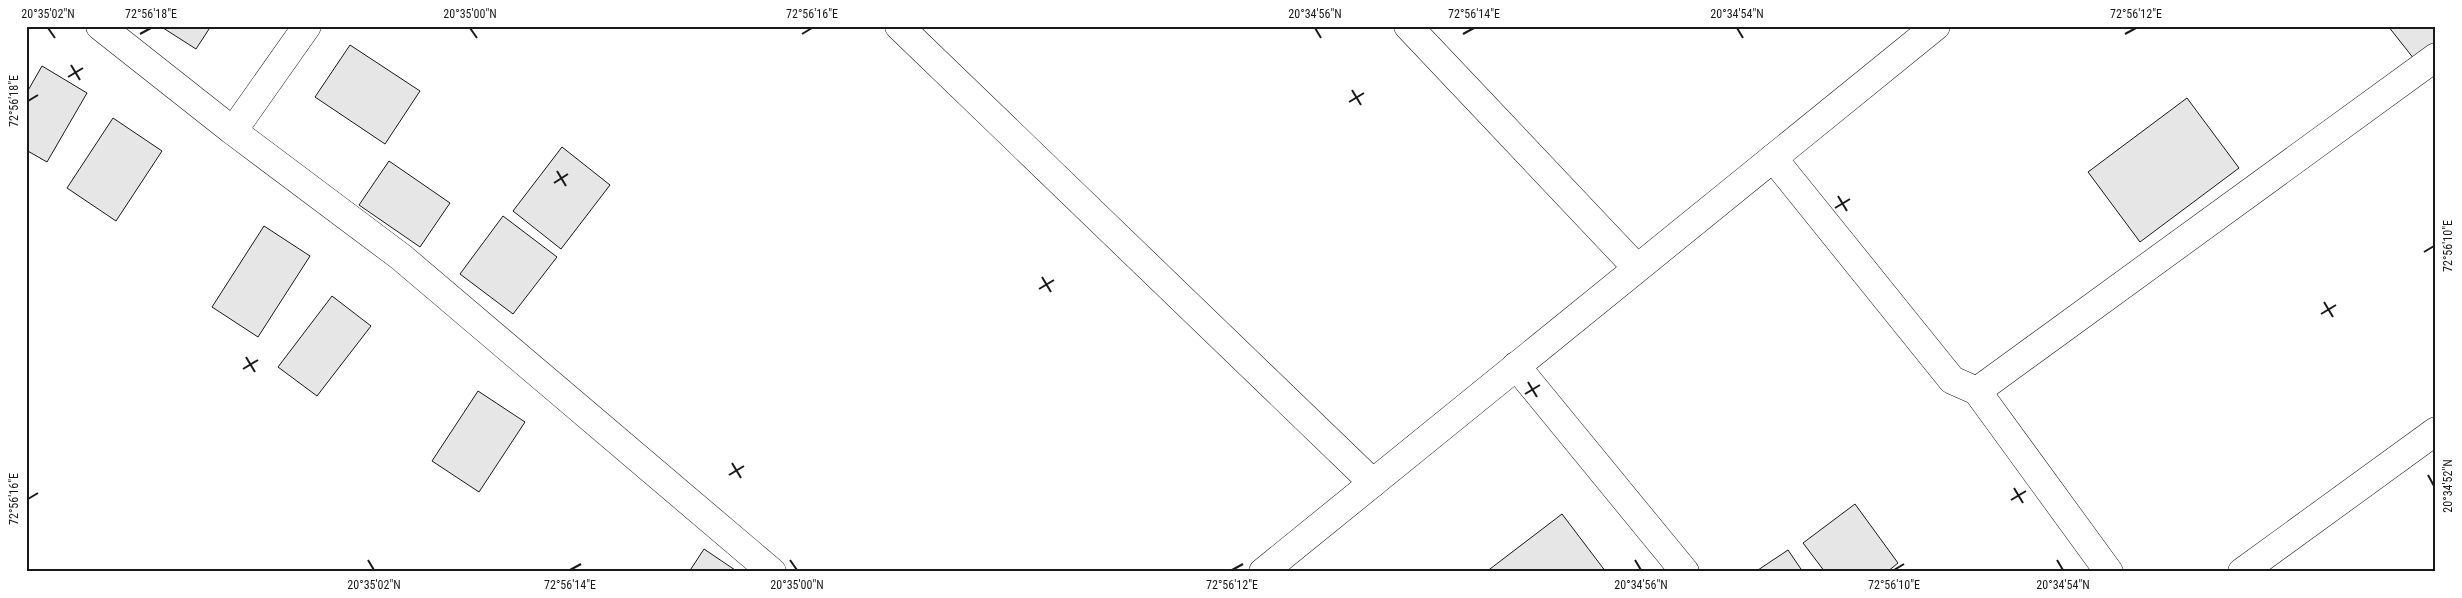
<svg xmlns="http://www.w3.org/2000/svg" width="2462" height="598" font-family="'Roboto Condensed',sans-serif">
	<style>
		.building { fill: #e6e6e6; stroke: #1a1a1a }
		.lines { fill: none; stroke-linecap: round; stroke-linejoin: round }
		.minor-casing { stroke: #1a1a1a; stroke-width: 29 }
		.minor { stroke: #fff; stroke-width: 28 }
		.ticks { fill: none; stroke: #1a1a1a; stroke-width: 2 }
		.neatline { fill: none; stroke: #1a1a1a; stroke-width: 2 }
		.ticks-label { font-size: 12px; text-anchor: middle; fill: #1a1a1a }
	</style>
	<rect width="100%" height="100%" fill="#fff"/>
	<g class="building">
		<polygon points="160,26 211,26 196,49"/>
		<polygon points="2388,26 2436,26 2436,50 2418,64"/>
		<polygon points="350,45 420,91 385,144 315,97"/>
		<polygon points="42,66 87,93 47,162 26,150 26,94"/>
		<polygon points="2187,98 2239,168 2140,242 2088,172"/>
		<polygon points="113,118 162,151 116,221 67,188"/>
		<polygon points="562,147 610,185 561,249 513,211"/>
		<polygon points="389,161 450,203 420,247 359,205"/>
		<polygon points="503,216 557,257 513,314 460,274"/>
		<polygon points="264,226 310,256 258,337 212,307"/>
		<polygon points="332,296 371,326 317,396 278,367"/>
		<polygon points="478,391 525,422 479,492 432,461"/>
		<polygon points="1855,504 1898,563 1887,572 1825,572 1803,543"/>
		<polygon points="1562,514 1606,572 1486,572"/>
		<polygon points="704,549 738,572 689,572"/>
		<polygon points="1788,550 1803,572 1755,572"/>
	</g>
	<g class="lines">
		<defs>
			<g id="minor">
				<polyline points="100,26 233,131 401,257 772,572"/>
				<polyline points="899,26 1373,483"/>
				<polyline points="1408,26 1637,268"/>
				<polyline points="233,131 307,26"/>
				<polyline points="1773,158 1952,380 1977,391 2109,572"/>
				<polyline points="1516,366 1685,572"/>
				<polyline points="1977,391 2436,57"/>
				<polyline points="1263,572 1936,26"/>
				<polyline points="2242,572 2436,431"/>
			</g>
		</defs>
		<use href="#minor" class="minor-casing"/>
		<use href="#minor" class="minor"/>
	</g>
	<path class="ticks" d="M48 28 55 38M470 28 477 38M1315 28 1321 38M1737 28 1743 38M140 34 151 28M802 34 812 28M1463 34 1474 28M2125 34 2136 28M71 65 80 80M68 77 83 68M1352 90 1361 105M28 101 38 95M1349 102 1364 93M557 171 566 186M554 183 568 174M1838 196 1847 211M1835 208 1850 199M2424 252 2434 246M1042 277 1051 292M1039 289 1054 280M2324 302 2333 317M2321 314 2336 305M246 357 255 372M243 369 258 360M1528 382 1537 397M1525 394 1540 385M732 463 741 478M729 475 744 466M2428 475 2434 486M2014 488 2023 503M28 499 38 493M2011 500 2026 491M368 560 374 570M790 560 797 570M1635 560 1641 570M2057 560 2063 570M570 570 581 564M1232 570 1243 564M1894 570 1904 564"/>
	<rect width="2462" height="598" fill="none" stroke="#ffffff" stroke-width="55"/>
	<rect x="28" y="28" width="2406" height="542" class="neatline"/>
	<g class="ticks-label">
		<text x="48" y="18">20°35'02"N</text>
		<text x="151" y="18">72°56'18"E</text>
		<text x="470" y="18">20°35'00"N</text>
		<text x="812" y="18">72°56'16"E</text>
		<text x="1315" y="18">20°34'56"N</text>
		<text x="1474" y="18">72°56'14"E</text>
		<text x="1737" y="18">20°34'54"N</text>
		<text x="2136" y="18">72°56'12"E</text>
		<text transform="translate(14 101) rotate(-90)" y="4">72°56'18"E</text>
		<text transform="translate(2448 246) rotate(-90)" y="4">72°56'10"E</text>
		<text transform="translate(2448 486) rotate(-90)" y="4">20°34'52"N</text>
		<text transform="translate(14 499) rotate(-90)" y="4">72°56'16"E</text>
		<text x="374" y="589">20°35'02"N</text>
		<text x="570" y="589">72°56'14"E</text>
		<text x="797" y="589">20°35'00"N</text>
		<text x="1232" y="589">72°56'12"E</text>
		<text x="1641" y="589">20°34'56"N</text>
		<text x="1894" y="589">72°56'10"E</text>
		<text x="2063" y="589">20°34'54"N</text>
	</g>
</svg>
